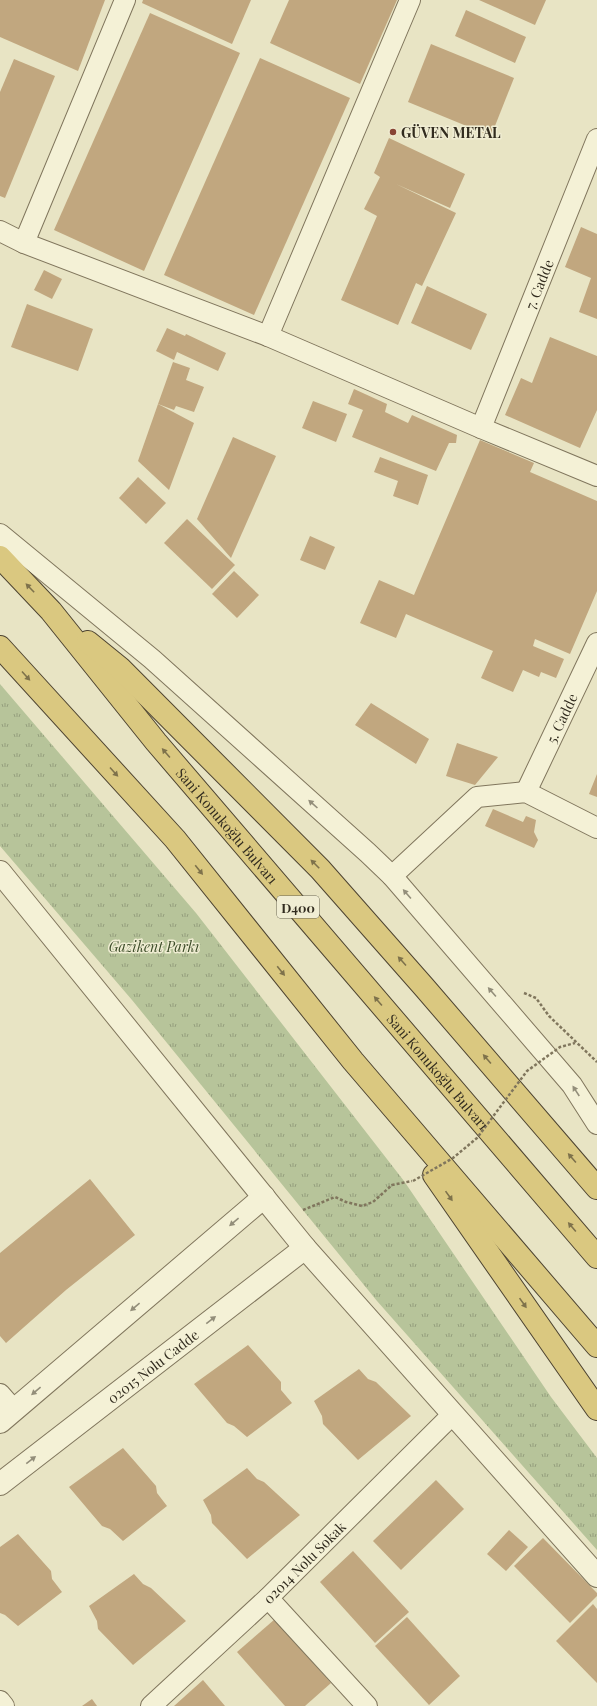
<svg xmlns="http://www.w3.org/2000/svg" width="597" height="1706" font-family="'Playfair Display',serif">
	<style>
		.grass { fill: url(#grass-tufts) }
		.building { fill: #c1a77f }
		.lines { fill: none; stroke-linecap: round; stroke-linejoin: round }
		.minor-casing { stroke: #80765d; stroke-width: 22 }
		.tertiary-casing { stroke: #80765d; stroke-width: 24 }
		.trunk-casing { stroke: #4e4431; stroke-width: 24 }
		.path { stroke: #80765d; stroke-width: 2.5; stroke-dasharray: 3 2; stroke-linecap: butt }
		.minor { stroke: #f4f1d6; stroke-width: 20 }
		.tertiary { stroke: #f4f1d6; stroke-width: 22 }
		.trunk { stroke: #dac880; stroke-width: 22 }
		.path-bridge { stroke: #80765d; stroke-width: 2.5; stroke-dasharray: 3 2; stroke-linecap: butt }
		.oneway { fill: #7e724b }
		.oneway2 { fill: #938e7a }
		.poi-dot { fill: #884434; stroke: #f0edd3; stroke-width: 1.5 }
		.labels { text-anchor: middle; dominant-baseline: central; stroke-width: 3; stroke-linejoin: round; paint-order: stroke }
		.shield { fill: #f0edd3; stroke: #6b6655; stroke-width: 1 }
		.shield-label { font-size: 13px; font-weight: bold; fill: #322c1f }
		.poi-label { font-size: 14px; font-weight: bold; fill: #322c1f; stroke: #f0edd3; text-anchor: start }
		.street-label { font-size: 14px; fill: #322c1f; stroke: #f0edd3 }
		.park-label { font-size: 14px; font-style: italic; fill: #3c4c28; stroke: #f0edd3 }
	</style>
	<defs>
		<pattern id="grass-tufts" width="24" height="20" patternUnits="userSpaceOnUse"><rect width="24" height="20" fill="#b7c49a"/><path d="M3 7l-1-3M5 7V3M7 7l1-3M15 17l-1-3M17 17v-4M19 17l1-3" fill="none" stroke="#959f7d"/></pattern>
	</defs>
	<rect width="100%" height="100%" fill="#e8e4c4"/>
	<polygon class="grass" points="0,684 196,913 404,1181 551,1397 597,1458 597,1550 377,1301 132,1000 0,846"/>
	<g class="building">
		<polygon points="0,0 105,0 78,71 0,37"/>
		<polygon points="143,0 251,0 232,44 142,3"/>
		<polygon points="289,0 397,0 360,84 270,43"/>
		<polygon points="479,0 546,0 535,25"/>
		<polygon points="466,10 526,37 515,63 455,36"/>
		<polygon points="150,13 240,53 144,271 54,230"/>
		<polygon points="431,44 514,78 491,136 408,102"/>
		<polygon points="260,58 350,98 254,315 164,275"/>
		<polygon points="14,59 55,76 5,198 0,196 0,92"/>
		<polygon points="389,138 465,174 450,208 396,184 456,213 422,286 416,283 398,325 341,300 377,216 364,209 380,177 374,173"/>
		<polygon points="581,227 597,234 597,319 579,312 591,278 565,267"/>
		<polygon points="44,270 62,279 52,299 34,290"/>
		<polygon points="427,286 487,314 471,350 411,323"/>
		<polygon points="27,304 93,329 78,371 11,347"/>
		<polygon points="167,328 185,336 186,334 226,353 218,371 177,352 174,360 156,351"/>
		<polygon points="550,337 597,356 597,410 580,448 505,415 521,378 532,383"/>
		<polygon points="173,362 190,368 186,380 204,387 194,412 176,406 174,410 158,404"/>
		<polygon points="354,389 387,404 385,412 408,423 412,415 457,435 456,443 449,443 436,471 352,437 363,410 348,404"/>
		<polygon points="313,401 347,414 336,442 302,428"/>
		<polygon points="158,404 194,423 169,490 138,461"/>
		<polygon points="233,437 276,456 231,558 197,519"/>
		<polygon points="480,440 534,463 530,472 597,501 597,591 570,654 535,639 533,646 564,659 556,678 541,672 539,677 523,670 513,692 481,678 493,651 406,614 396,638 360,623 379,580 414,595"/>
		<polygon points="380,457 428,475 418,505 393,496 398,481 374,472"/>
		<polygon points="138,477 166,503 146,524 119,498"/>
		<polygon points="187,519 235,565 212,589 164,543"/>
		<polygon points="310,536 335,547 325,570 300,560"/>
		<polygon points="234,571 259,595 237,618 212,594"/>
		<polygon points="371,703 429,739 416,764 355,725"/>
		<polygon points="457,743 498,757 475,785 446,776"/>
		<polygon points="597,774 597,797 589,794"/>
		<polygon points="493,809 523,822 526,816 536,820 534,832 538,840 534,848 485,826"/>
		<polygon points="90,1179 135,1235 66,1290 6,1343 0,1336 0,1253"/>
		<polygon points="248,1345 281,1382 281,1390 292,1403 247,1437 234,1426 227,1423 194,1384"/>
		<polygon points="359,1369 368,1379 376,1382 411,1416 358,1460 323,1424 322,1416 314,1401"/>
		<polygon points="123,1448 156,1486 157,1493 167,1506 123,1541 110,1529 102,1526 69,1487"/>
		<polygon points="247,1468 257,1479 264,1482 300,1515 247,1559 212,1523 211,1515 203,1500"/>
		<polygon points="436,1480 464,1509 401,1570 373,1541"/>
		<polygon points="509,1530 528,1547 506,1571 487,1554"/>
		<polygon points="18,1534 51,1571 52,1579 62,1592 18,1626 5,1615 0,1613 0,1547"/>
		<polygon points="543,1538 597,1593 597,1596 570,1623 514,1566"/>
		<polygon points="353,1551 409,1612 375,1643 320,1582"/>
		<polygon points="134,1574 143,1584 151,1588 186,1621 133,1665 98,1629 97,1621 89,1606"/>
		<polygon points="593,1604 597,1609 597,1683 556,1641"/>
		<polygon points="407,1617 460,1676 429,1705 375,1646"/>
		<polygon points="275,1619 331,1683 305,1706 285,1706 237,1652"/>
		<polygon points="203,1680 225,1706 174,1706"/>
		<polygon points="92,1699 97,1706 82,1706"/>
	</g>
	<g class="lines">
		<defs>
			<g id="minor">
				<polyline points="0,231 24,243 268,336 481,428 597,476"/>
				<polyline points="24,243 125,0"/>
				<polyline points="268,336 410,0"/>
				<path id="s1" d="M481 428 597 139"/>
				<polyline points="0,534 152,659 368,853 392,876 572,1085 597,1124"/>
				<path id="s2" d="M526 792 597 643"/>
				<polyline points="392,876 477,797 526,792 597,828"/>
				<polyline points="0,1394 14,1410"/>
				<polyline points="268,1598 367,1706"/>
				<polyline points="0,1701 4,1706"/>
				<path id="s3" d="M151 1706 268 1598 453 1414"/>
			</g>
			<g id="tertiary">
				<polyline points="0,872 305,1248 597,1576"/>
				<polyline points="0,1422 264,1197"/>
				<path id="s4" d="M0 1484 305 1248"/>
			</g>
			<g id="trunk">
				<path id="s5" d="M0 557 51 611 156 742 597 1257"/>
				<polyline points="88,642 120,668 320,869 424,987 597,1188"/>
				<polyline points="0,647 175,839 353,1061 597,1346"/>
				<polyline points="434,1175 597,1409"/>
			</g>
		</defs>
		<use href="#minor" class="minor-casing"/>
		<use href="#tertiary" class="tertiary-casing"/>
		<use href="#trunk" class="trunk-casing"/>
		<g class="path">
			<polyline points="524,993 536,998 549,1016 597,1062"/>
			<polyline points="303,1210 335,1197 346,1202 362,1206 373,1202 392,1185 412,1181"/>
		</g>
		<use href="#minor" class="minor"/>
		<use href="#tertiary" class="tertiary"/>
		<use href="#trunk" class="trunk"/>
		<polyline class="path-bridge" points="413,1181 453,1158 477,1138 527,1071 560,1047 575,1043"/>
	</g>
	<defs><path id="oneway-solid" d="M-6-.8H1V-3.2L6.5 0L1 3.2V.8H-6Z"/></defs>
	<g class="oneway">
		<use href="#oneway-solid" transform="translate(30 588) rotate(-134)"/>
		<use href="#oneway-solid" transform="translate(26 676) rotate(48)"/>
		<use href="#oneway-solid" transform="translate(166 753) rotate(-131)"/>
		<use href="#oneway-solid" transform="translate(114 772) rotate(48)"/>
		<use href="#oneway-solid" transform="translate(315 864) rotate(-135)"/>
		<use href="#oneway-solid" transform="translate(199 870) rotate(51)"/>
		<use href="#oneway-solid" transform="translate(402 961) rotate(-132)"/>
		<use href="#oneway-solid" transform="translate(281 971) rotate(51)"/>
		<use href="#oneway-solid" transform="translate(378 1001) rotate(-131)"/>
		<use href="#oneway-solid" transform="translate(487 1059) rotate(-131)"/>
		<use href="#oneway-solid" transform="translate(572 1158) rotate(-131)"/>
		<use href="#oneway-solid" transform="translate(449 1196) rotate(55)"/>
		<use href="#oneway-solid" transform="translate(572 1227) rotate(-130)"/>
		<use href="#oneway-solid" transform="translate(523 1303) rotate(55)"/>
	</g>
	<g class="oneway2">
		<use href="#oneway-solid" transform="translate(313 804) rotate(-138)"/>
		<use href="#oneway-solid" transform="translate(407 894) rotate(-131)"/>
		<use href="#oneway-solid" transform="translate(492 992) rotate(-131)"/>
		<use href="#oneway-solid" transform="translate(576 1091) rotate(-123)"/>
		<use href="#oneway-solid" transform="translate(234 1222) rotate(140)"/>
		<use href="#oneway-solid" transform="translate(135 1307) rotate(140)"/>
		<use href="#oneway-solid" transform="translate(211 1320) rotate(-38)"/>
		<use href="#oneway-solid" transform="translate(36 1391) rotate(140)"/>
		<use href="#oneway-solid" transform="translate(31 1460) rotate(-38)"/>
	</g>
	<circle class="poi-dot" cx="393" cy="132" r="4"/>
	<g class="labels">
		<rect class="shield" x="277" y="896" width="42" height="22" rx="3"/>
		<g class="shield-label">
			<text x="298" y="907">D400</text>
		</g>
		<g class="poi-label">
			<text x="401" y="132">GÜVEN METAL</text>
		</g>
		<g class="street-label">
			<text stroke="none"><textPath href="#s1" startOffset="155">7. Cadde</textPath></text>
			<text stroke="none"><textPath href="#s2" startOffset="82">5. Cadde</textPath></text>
			<text stroke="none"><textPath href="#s5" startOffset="352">Sani Konukoğlu Bulvarı</textPath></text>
			<text stroke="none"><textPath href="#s5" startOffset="676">Sani Konukoğlu Bulvarı</textPath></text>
			<text stroke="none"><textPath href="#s4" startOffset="193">02015 Nolu Cadde</textPath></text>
			<text stroke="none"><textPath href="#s3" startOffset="210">02014 Nolu Sokak</textPath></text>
		</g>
		<g class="park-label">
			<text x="154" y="946">Gazikent Parkı</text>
		</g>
	</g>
</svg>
